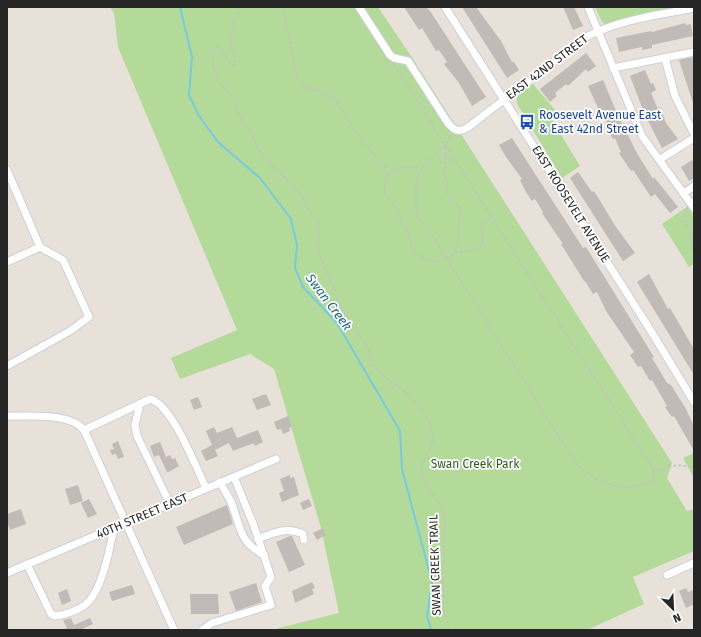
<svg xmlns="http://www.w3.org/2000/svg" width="701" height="637" font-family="'Fira Sans',sans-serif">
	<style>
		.green { fill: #b4da9a }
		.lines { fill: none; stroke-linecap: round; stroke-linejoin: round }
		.stream { stroke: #75cbe1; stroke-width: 2 }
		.building { fill: #c0bbb6 }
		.minor-casing { stroke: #ccd0da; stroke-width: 9 }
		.path { stroke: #c2c2c2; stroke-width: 1.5; stroke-dasharray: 3 2; stroke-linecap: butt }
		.minor { stroke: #fff; stroke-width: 7 }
		.labels { text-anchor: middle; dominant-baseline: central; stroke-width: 3.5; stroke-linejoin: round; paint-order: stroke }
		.street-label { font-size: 12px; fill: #262626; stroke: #fff }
		.transit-label { font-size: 12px; fill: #164399; stroke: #fff; text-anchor: start }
		.park-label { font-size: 12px; fill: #305a20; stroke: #fff }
		.water-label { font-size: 13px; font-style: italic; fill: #1a6987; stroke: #fff }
	</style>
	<rect width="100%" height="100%" fill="#e8e1d9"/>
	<g class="green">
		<polygon points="110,7 378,7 411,56 672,463 667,478 687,511 694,509 694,551 633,577 644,604 587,630 271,630 339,613 321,528 274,369 250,354 180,379 171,358 237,330 118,47 114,13"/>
		<polygon points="595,7 687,7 606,25 602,22"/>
		<path d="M533 84 555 110 552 120 580 166 562 178 517 104C515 93 525 89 533 84Z"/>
		<polygon points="688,206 694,216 694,264 689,267 662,224"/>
		<polygon points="694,453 694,478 683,458"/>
	</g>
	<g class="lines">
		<polyline class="stream" points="180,7 192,57 189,95 199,116 218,142 260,178 291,219 297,245 295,268 303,287 337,323 400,431 402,469 432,582 427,616 431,630"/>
	</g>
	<g class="building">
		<polygon points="404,7 426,7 430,11 486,97 472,106 459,83 444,64 447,62 439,50 436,51 422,28 419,30"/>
		<polygon points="462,7 476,7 501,41 512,62 514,62 519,70 507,78"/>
		<polygon points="563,7 574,7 583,26 573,30"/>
		<polygon points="685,23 686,25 691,24 693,36 652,45 652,48 642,50 642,47 619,52 616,38 651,31 652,32"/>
		<polygon points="586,53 596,66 588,72 586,69 568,86 566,84 555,93 557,96 550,102 540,89"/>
		<polygon points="692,57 694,63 693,103 679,60"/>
		<polygon points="645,70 651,84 653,83 656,90 651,93 658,109 660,107 666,123 678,139 662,148 645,115 630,76"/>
		<polygon points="603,80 619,118 638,155 653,179 654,177 678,207 670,213 655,194 651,197 633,170 631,171 619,153 621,152 615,138 613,139 608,130 610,129 604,116 601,117 597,108 598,108 588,86"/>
		<polygon points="512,138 583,248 586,247 654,357 652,358 667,383 671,385 686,409 694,426 694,451 674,416 672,417 665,407 667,406 652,380 650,381 641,366 638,367 630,355 634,352 606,311 597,292 593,294 585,281 584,281 561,244 563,244 542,213 543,212 535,199 532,201 526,192 520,180 522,179 506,157 499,145"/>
		<polygon points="692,160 694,164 694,178 689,181 681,167"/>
		<polygon points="578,172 592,192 594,191 616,227 635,253 623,261 570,178"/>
		<polygon points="649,274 668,309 670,308 694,349 694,375 637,282"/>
		<polygon points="266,394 271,405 257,410 252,399"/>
		<polygon points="198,397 202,407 194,410 190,400"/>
		<polygon points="288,416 292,427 289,428 290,431 283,434 281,429 277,430 274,422"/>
		<polygon points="214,427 217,433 232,427 237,438 258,430 263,442 255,446 254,443 233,451 229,443 215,450 218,456 206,461 201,451 212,445 206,431"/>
		<polygon points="118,441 124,457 118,459 116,454 112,455 110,450 114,449 112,444"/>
		<polygon points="160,442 166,457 170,455 172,459 175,458 179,466 169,472 167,472 159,455 154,457 150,446"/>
		<polygon points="290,475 290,478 294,477 299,495 282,502 279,493 284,491 280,479"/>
		<polygon points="78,485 83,501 70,505 65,489"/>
		<polygon points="89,499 97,514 88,518 81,503"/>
		<polygon points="309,499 312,506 303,510 300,503"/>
		<polygon points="227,505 233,524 184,545 176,527"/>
		<polygon points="21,509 26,524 10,530 7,522 7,514"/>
		<polygon points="323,528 326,535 317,540 313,533"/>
		<polygon points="290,536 292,536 305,565 289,572 276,542"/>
		<polygon points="312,582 315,588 312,589 314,594 295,603 292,591"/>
		<polygon points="256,583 262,602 236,611 229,592"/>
		<polygon points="132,585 135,594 112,601 109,592"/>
		<polygon points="686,588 688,592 693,590 694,604 686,608 679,591"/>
		<polygon points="67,589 71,601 62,605 58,593"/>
		<polygon points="190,594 218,594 219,614 191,614"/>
		<polygon points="71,618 74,625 90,618 93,624 80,630 62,630 67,628 63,620"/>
	</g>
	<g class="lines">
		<defs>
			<g id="minor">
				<path d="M359 7 390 55 394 58 408 61 448 123C454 130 458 133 467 128L586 37C619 20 657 15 694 8"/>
				<polyline points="445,7 651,331 694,402"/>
				<polyline points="588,7 642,136 694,208"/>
				<polyline points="665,58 675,96 694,134"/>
				<polyline points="613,68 694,52"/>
				<polyline points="659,160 694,138"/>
				<polyline points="7,170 40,247"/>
				<polyline points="684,193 694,186"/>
				<polyline points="7,262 40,247 63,260 89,317 70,331 7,366"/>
				<polyline points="140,404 135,425 137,436 170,504"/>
				<path d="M7 416C28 417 70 412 84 430L174 630"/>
				<path d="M84 430 150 399C172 404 196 468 206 488"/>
				<path d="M220 482C224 490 229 497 232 504 240 527 240 543 264 555"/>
				<path d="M258 539C274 533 286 526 303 534L304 540"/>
				<path d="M27 564 51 614 55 616C64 615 77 611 85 605 102 592 110 548 114 527"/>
				<polyline points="7,573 276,459"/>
				<polyline points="667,575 694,563"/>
				<polyline points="202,630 212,623 271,605 265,586 271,577 254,526 234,477"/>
			</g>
		</defs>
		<use href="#minor" class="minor-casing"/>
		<g class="path">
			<path d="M238 7 239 10C235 21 230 31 231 42 232 50 237 57 235 65L230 64 222 50 218 47 213 52V68L219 81 234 100 242 121 250 129 258 149 301 195 308 209 320 222 318 243 320 257 332 283 341 309 367 345 372 363 386 378 404 391 420 407 429 420 433 440 421 468 423 480 441 506 445 518 443 592 444 612 449 630"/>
			<polyline points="283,7 297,76 303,86 334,98 362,140 387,170 384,189 385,194 398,210 402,223 408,231 412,250 416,254 428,260 437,261 450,257 457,248 460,208 447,193 447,180 444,174 446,144"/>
			<path d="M394 65 648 461 654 471V480C625 494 596 485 575 462L430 232 420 220 416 211V184L419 174 424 165 446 144 451 135"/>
			<polyline points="441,163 440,158 443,156 451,158 449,164"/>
			<polyline points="387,175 404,167 423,168"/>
			<polyline points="687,211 683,218 691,231 691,246 694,252"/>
			<path d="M455 252C462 252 479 251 482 243 484 239 481 232 481 227L493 216"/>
			<polyline points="654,471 677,465 694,467"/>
		</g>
		<use href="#minor" class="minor"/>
	</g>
	<defs>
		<symbol id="bus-bare" viewBox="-9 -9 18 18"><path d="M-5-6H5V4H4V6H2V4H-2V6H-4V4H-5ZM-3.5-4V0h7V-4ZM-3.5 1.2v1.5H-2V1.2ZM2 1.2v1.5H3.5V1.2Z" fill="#1a4fb4" stroke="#fff" stroke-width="2.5" paint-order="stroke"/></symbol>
	</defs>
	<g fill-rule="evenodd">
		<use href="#bus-bare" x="516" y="111" width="22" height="22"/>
	</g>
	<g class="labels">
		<g class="street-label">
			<text transform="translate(547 67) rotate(-37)">EAST 42ND STREET</text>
			<text transform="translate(571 204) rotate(58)">EAST ROOSEVELT AVENUE</text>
			<text transform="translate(142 516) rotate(-23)">40TH STREET EAST</text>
			<text transform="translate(435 565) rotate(-92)">SWAN CREEK TRAIL</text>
		</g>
		<g class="transit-label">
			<text x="539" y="115">Roosevelt Avenue East<tspan x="539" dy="14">&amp; East 42nd Street</tspan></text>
		</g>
		<g class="park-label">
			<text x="475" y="464">Swan Creek Park</text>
		</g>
		<g class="water-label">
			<text transform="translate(329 302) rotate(53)">Swan Creek</text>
		</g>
	</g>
	<rect width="701" height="637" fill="none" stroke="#262626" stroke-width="16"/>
	<g transform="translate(673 609) rotate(156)" stroke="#ffffff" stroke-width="3" paint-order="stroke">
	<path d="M0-3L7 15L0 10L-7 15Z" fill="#262626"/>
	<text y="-6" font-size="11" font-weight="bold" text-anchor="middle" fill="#262626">N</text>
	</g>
</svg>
